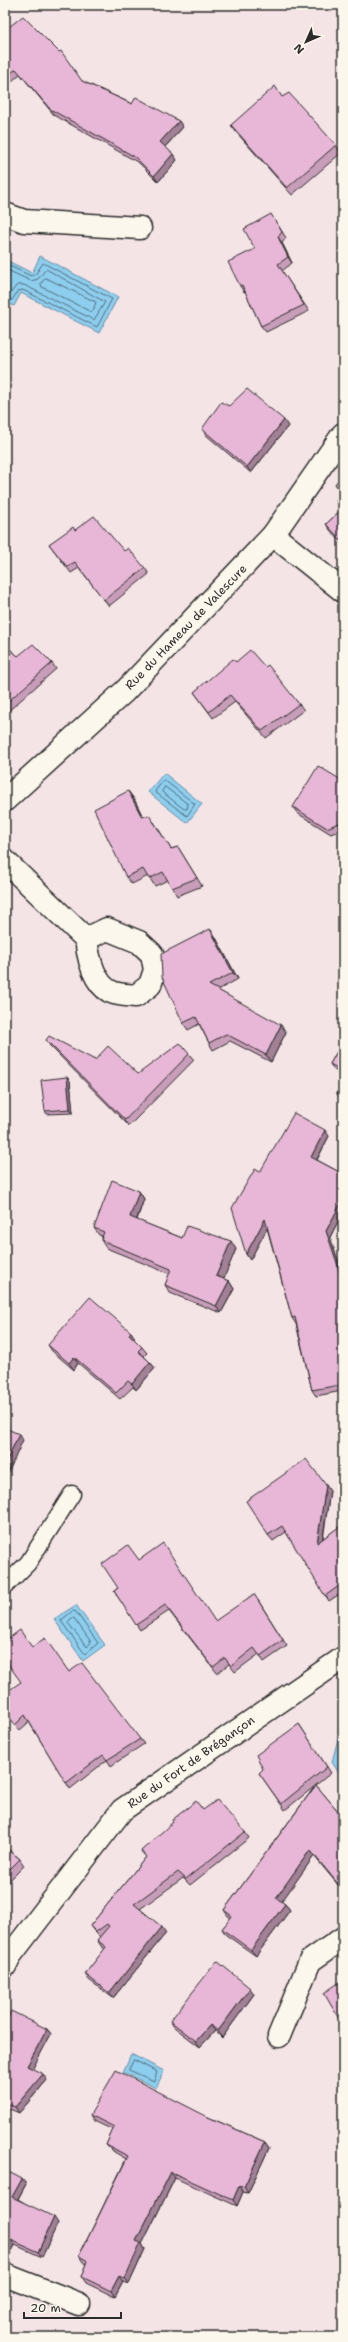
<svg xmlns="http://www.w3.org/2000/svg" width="348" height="2342" font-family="'Shantell Sans',sans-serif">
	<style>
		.water { fill: #8dceef; stroke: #668da1 }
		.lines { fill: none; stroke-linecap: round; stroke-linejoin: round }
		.shore { stroke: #526c79; stroke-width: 1 }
		.service-casing { stroke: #2b2b2b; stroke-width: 19 }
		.minor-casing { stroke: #2b2b2b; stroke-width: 25 }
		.service { stroke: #fbf7ec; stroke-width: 16 }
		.minor { stroke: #fbf7ec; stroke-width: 22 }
		.wall { fill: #c89db9; stroke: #2b2b2b }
		.shaded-wall { fill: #a28096; stroke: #2b2b2b }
		.building { fill: #e8b7d7; stroke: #2b2b2b }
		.labels { text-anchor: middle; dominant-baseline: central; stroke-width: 3; stroke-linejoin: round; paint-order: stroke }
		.street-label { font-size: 12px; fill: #2b2b2b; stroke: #fbf7ec }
	</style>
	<rect width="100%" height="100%" fill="#f5e4e6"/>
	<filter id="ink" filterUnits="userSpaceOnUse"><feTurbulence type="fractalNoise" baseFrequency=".025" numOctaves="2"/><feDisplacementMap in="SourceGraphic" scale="8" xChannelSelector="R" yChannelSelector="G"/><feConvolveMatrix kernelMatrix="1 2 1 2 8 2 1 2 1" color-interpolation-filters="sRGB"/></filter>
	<g filter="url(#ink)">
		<g class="water">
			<polygon points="40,256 118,297 99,333 21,293 14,306 5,302 6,260 32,273"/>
			<polygon points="164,773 202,804 187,823 148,792"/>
			<polygon points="76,1605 105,1645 83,1661 54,1619"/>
			<polygon points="339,1735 343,1735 342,1778 332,1762"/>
			<polygon points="131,2054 164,2071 156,2088 123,2072"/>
		</g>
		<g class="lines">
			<g class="shore">
				<polyline points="5,264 31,276 35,275 43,263 112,299 97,327 23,290 18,291 12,300 5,299"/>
				<polyline points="5,269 31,281 38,279 46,269 105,302 94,320 24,285 17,285 10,294 5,294"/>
				<polygon points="46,278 96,302 93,311 91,312 42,287 41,284"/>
				<polygon points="164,780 195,804 187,816 155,792"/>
				<polygon points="165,787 188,804 187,809 184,809 162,792"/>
				<polygon points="73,1611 76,1612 98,1643 85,1654 61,1621"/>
				<polygon points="72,1618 74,1618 91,1642 87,1647 68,1623"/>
				<polygon points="134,2060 157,2072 154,2081 129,2070"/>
			</g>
			<defs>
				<polyline id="service" points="5,1586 28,1563 72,1494"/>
				<g id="minor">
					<polyline points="5,214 24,221 140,228"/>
					<polyline points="273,535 343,591"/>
					<polyline points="5,800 125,691 273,535 343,434"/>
					<path d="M5 861 86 939C88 956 94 987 114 993 121 995 128 995 136 996L150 985 155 970 152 954 139 942 107 929 86 939"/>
					<polyline points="5,1966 10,1956 122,1810 343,1658"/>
					<polyline points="279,2036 310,1961 343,1938"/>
					<polyline points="5,2275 79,2304"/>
				</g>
			</defs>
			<use href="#service" class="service-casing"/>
			<use href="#minor" class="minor-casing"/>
			<use href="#service" class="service"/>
			<use href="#minor" class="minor"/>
		</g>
		<g class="wall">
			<polygon points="5,41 82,81 183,127 165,147 177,160 158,182 139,163 54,115 20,74 10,83 5,76"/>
			<polygon points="282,97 336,145 341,153 292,195 236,132 231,125"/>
			<polygon points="275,220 286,238 282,243 292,263 282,271 309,311 266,332 261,326 245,291 244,292 240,286 255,249"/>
			<polygon points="229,406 288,426 251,473 206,435 202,429"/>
			<polygon points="343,475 343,494 335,484"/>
			<polygon points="343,494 343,544 330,530 326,524 342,509 336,501"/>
			<polygon points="75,530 124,551 145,568 149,574 109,606 79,568 71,573 49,544"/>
			<polygon points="5,645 18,656 52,663 56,669 5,714"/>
			<polygon points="236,662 265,667 299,704 304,710 266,738 235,702 213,718 194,692"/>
			<polygon points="343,781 343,829 331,834 297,813 293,807"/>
			<polygon points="128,791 134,799 143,817 154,822 171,849 178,847 202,886 177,896 168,880 155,886 148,876 132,884 126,877"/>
			<polygon points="210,929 215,936 238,979 218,990 286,1032 271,1062 230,1041 213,1050 209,1043 199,1024 188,1030 183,1023"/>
			<polygon points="46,1040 95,1060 138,1074 189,1054 194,1060 129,1126 50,1046"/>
			<polygon points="343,1041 343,1074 334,1070 330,1064"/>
			<polygon points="67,1077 70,1081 73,1113 47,1114 45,1111"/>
			<polygon points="343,1080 343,1100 341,1099 337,1094"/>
			<polygon points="329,1136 317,1160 343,1174 343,1212 330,1237 341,1269 342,1391 316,1396 312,1390 296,1324 292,1318 267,1228 250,1260 246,1254 260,1172"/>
			<polygon points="139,1191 144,1199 137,1220 182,1238 236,1249 223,1279 229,1281 234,1289 221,1313 170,1293 165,1285 170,1274 106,1248 101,1240 102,1236 99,1235 94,1228"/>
			<polygon points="131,1332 135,1338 134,1339 142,1347 147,1353 144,1356 155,1368 136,1390 133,1387 120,1399 78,1363 74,1370 52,1351 48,1345"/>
			<polygon points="330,1491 323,1539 343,1524 343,1592 329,1601 286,1532 273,1541 268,1535"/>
			<polygon points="139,1560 215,1621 258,1600 287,1646 264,1662 259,1654 235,1672 229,1664 217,1673 169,1611 140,1630 114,1591 118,1588"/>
			<polygon points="32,1647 69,1672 140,1739 144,1744 111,1766 107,1760 70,1789 29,1722 19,1731 5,1710 21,1682"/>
			<polygon points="299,1724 331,1773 316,1785 343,1817 343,1891 314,1856 281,1902 285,1904 290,1910 256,1956 226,1935 222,1929 231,1918 228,1916 224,1910 315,1786 285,1810 259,1773 263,1769"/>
			<polygon points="203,1810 245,1832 249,1838 190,1885 183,1878 140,1909 166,1933 113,1998 89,1980 85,1974 105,1949 101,1946 97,1940 100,1937 94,1931 90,1926 146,1857 141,1851"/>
			<polygon points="5,1847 20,1859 24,1866 5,1885"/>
			<polygon points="254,1994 222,2038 215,2031 200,2047 174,2027 170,2021"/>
			<polygon points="5,2024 47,2029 51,2034 32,2069 47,2080 19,2113 5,2107"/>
			<polygon points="90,2115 208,2117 265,2142 269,2148 248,2193 243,2192 237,2206 175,2178 142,2244 145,2249 129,2284 123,2282 115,2297 86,2283 82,2277 87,2264 83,2262 79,2256 126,2159 111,2150 106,2145 113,2130 94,2121"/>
			<polygon points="5,2170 26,2184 18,2199 58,2223 42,2257 15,2245 9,2257 5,2255"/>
		</g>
		<g class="shaded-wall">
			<polygon points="179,121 183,127 164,148 160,142"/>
			<polygon points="173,154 177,160 158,182 154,176"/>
			<polygon points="278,237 282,243 292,263 288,257"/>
			<polygon points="284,420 288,426 251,473 247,467"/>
			<polygon points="128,791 134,799 147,825 142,817"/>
			<polygon points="210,929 215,936 238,979 233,973"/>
			<polygon points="281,1025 286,1032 271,1062 266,1055"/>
			<polygon points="67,1077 70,1081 73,1113 70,1109"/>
			<polygon points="325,1130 329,1136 315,1163 311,1157"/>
			<polygon points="139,1191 144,1199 135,1224 130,1217"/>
			<polygon points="343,1199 343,1212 330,1237 341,1269 343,1277 343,1291 326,1231"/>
			<polygon points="265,1219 269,1225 250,1260 246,1254"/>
			<polygon points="231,1241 236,1249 222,1283 216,1276"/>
			<polygon points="229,1281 234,1289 221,1313 216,1306"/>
			<polygon points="131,1332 135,1338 133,1340 129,1334"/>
			<polygon points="74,1357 78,1363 74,1370 69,1363"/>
			<polygon points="150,1362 155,1368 136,1390 132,1384"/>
			<polygon points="19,1434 23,1440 5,1480 5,1464"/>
			<polygon points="326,1485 330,1491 321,1549 317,1543"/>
			<polygon points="5,1832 9,1838 5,1843"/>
			<polygon points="310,1850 314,1856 280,1904 276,1898"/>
			<polygon points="285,1904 290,1910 256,1956 251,1950"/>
			<polygon points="162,1927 166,1933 113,1998 109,1993"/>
			<polygon points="250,1988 254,1994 222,2038 218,2031"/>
			<polygon points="210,2025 215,2031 200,2047 196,2041"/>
			<polygon points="47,2029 51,2034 31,2072 27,2066"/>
			<polygon points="43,2074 47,2080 19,2113 15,2107"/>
			<polygon points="265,2142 269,2148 248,2193 244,2187"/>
			<polygon points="171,2172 175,2178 142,2244 145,2249 129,2284 125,2278 136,2241"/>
			<polygon points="22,2179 26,2184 16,2202 12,2197"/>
			<polygon points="239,2186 243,2192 237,2206 233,2200"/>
			<polygon points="54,2217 58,2223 42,2257 38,2252"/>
			<polygon points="11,2240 15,2245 9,2257 5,2252 5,2250"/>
			<polygon points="119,2276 123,2282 115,2297 111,2291"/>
		</g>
		<g class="building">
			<polygon points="23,16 59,52 61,51 82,81 132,104 136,97 179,121 160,142 173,154 154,176 135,157 50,109 16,69 6,77 5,76 5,41 8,38 5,35 5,30"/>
			<polygon points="275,86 282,97 289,93 336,145 287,188 231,125"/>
			<polygon points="271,214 282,232 278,237 288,257 278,264 304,305 261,326 242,285 240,286 228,262 255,249 244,229"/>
			<polygon points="247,389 284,420 247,467 202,429 221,402 229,406"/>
			<polygon points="343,475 343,493 335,484"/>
			<polygon points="343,494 343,508 336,501"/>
			<polygon points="343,508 343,542 326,524"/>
			<polygon points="94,516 124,551 128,548 145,568 104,600 75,562 67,567 49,544 73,527 75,530"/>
			<polygon points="33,644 52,663 5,704 5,645 18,656"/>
			<polygon points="250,650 265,667 268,665 299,704 262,731 230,695 209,712 194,692 233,659 236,662"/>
			<polygon points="318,766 343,781 343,821 327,828 293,807"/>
			<polygon points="128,791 142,817 149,815 171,849 178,847 197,878 172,888 163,872 149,879 143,869 126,877 94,809"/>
			<polygon points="210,929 233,973 209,985 281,1025 266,1055 226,1034 209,1043 196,1017 183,1023 162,977 161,954"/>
			<polygon points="49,1036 95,1060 108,1046 138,1074 180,1043 189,1054 125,1120 46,1040"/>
			<polygon points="343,1041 343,1071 330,1064"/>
			<polygon points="67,1077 70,1109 45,1111 41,1080"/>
			<polygon points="343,1080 343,1097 337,1094"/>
			<polygon points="294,1113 325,1130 311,1157 343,1174 343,1199 326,1231 337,1263 343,1291 343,1398 340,1385 312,1390 295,1317 292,1318 265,1219 246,1254 232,1208 255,1169 260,1172"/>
			<polygon points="112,1180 139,1191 130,1217 182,1238 187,1226 231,1241 216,1276 229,1281 216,1306 165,1285 171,1269 101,1240 104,1232 94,1228"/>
			<polygon points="90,1297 131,1332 129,1334 142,1347 138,1351 150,1362 132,1384 128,1381 116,1393 74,1357 69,1363 48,1345"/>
			<polygon points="5,1428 19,1434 5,1464"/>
			<polygon points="306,1459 326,1485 317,1543 343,1524 343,1583 325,1596 282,1526 268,1535 246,1501"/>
			<polygon points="163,1543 215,1621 254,1594 283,1640 260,1656 254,1648 231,1666 225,1658 213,1667 165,1605 136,1625 114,1591 118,1588 102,1564 128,1545 139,1560"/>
			<polygon points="20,1630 32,1647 45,1638 69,1672 82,1663 140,1739 107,1760 103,1755 66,1783 25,1715 15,1725 5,1710 5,1693 21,1682 5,1660 5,1641"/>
			<polygon points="299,1724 327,1767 281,1804 259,1773 263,1769 256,1755"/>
			<polygon points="316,1785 343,1817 343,1885 339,1885 310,1850 276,1898 285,1904 251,1950 222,1929 232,1916 224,1910"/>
			<polygon points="217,1800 245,1832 186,1879 178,1872 134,1904 162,1927 109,1993 85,1974 106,1947 97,1940 109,1926 107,1924 96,1932 90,1926 146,1857 141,1851 173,1822 172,1820 196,1801 203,1810"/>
			<polygon points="5,1847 20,1859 5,1874"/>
			<polygon points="217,1961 250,1988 218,2031 210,2025 196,2041 170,2021"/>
			<polygon points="343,1980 343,2026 324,1993"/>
			<polygon points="11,2011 47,2029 27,2066 43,2074 15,2107 5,2103 5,2024"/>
			<polygon points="116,2070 208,2117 265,2142 244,2187 239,2186 233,2200 171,2172 136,2241 141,2243 125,2278 119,2276 111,2291 82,2277 88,2261 79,2256 128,2156 106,2145 114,2127 90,2115"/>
			<polygon points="5,2170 22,2179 12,2197 54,2217 38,2252 11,2240 5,2250"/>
		</g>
	</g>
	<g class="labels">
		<g class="street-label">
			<text transform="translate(186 627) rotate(-46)">Rue du Hameau de Valescure</text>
			<text transform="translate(191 1762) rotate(-35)">Rue du Fort de Brégançon</text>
		</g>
	</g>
	<rect width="348" height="2342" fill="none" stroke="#fbf7ec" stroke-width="20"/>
	<rect x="10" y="10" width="328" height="2322" fill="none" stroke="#2b2b2b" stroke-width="1.5" filter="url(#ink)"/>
	<g transform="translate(306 42) rotate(225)" stroke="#fbf7ec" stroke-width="3" paint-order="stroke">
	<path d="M0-3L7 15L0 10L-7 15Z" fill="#2b2b2b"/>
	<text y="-6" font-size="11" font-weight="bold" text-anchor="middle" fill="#2b2b2b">N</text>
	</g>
	<path d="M24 2312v6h97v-6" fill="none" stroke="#2b2b2b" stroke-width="2"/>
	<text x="30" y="2312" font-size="12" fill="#2b2b2b" stroke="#fbf7ec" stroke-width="3" paint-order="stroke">20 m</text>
</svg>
